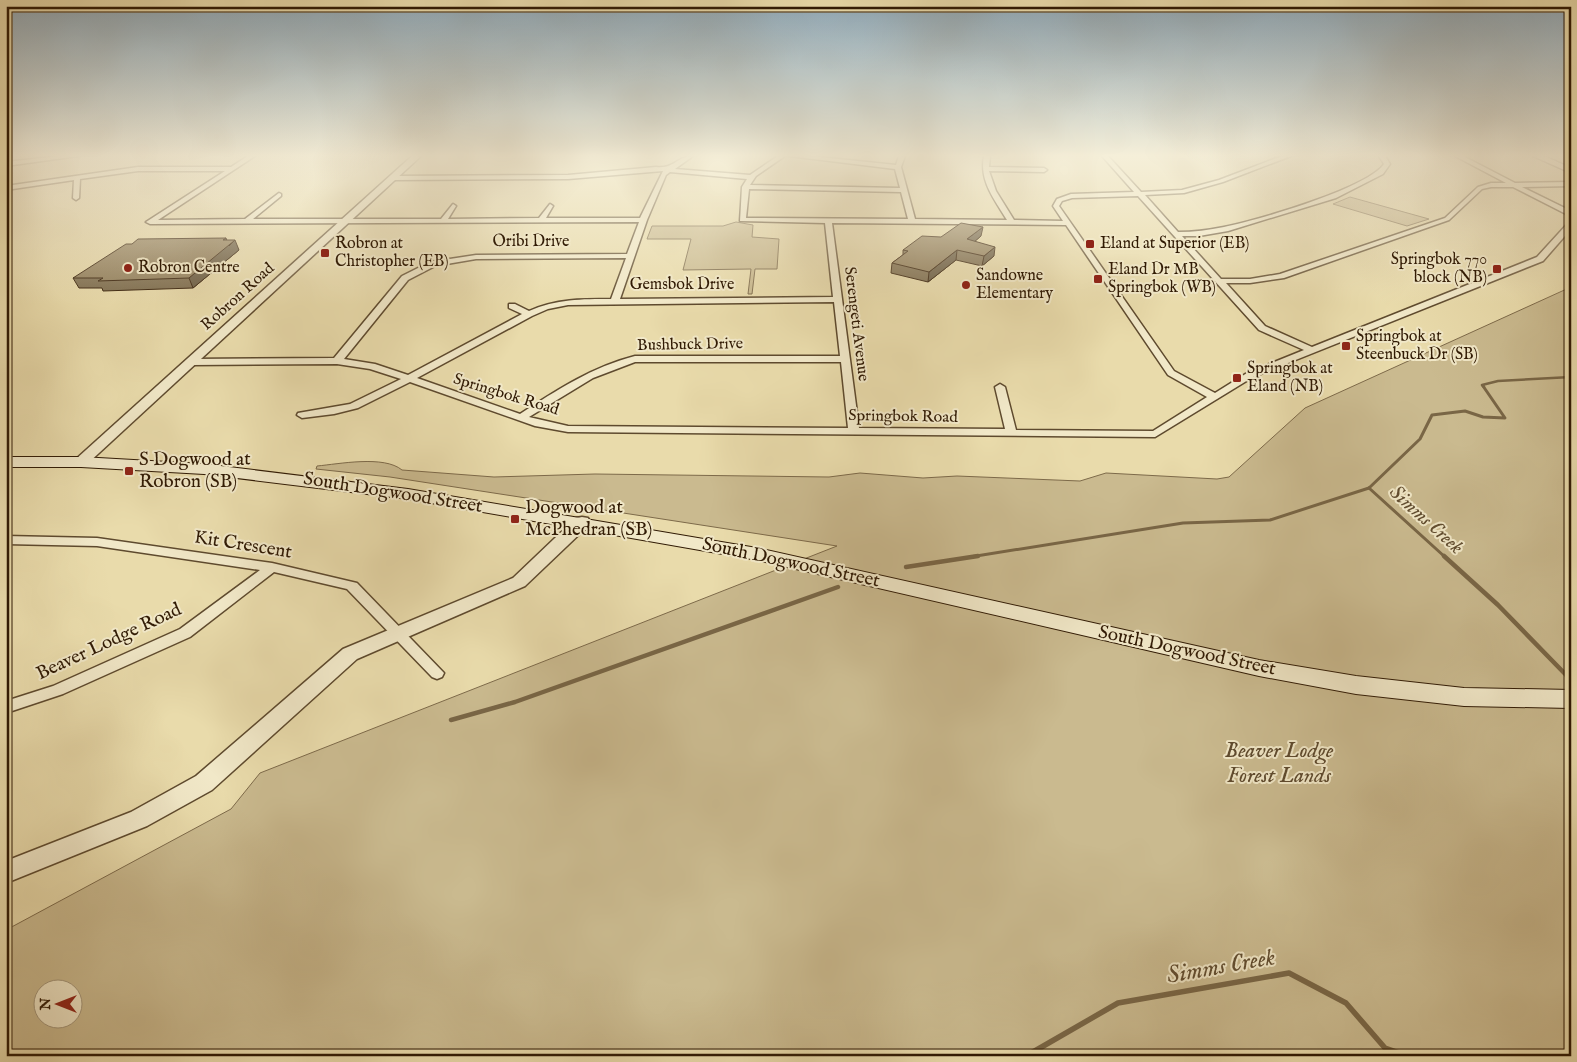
<svg xmlns="http://www.w3.org/2000/svg" width="1577" height="1062" font-family="'IM FELL English',serif">
	<style>
		.green { fill: #caba8f; stroke: #7d6a4a; fill-rule: evenodd }
		.lines { fill: none; stroke-linecap: round; stroke-linejoin: round }
		.stream-far3 { stroke: #796646; stroke-width: 2.5 }
		.stream-far2 { stroke: #796646; stroke-width: 3 }
		.stream-far1 { stroke: #796646; stroke-width: 4.5 }
		.stream { stroke: #796646; stroke-width: 5.5 }
		.minor-casing { stroke: #5e4a2e; stroke-width: 3 }
		.tertiary-casing { stroke: #5e4a2e; stroke-width: 3 }
		.secondary-casing { stroke: #301a04; stroke-width: 2 }
		.minor { fill: #f1e8c8; fill-rule: evenodd }
		.tertiary { fill: #f1e8c8; fill-rule: evenodd }
		.secondary { fill: #f1e8c8; fill-rule: evenodd }
		.wall { fill: #7c6c4e; stroke: #301a04 }
		.shaded-wall { fill: #655840; stroke: #301a04 }
		.building { fill: #907e5b; stroke: #301a04 }
		.poi-dot { fill: #8f2418; stroke: #f1e8c8; stroke-width: 2 }
		.labels { text-anchor: middle; dominant-baseline: central; stroke-width: 4; stroke-linejoin: round; paint-order: stroke }
		.far-street-label { font-size: 16px; fill: #301a04; stroke: #f1e8c8 }
		.far-poi-label { font-size: 16px; fill: #301a04; stroke: #f1e8c8; text-anchor: start }
		.poi-label { font-size: 19px; fill: #301a04; stroke: #f1e8c8; text-anchor: start }
		.street-label { font-size: 19px; fill: #301a04; stroke: #f1e8c8 }
		.water-label { font-size: 20px; font-style: italic; fill: #614d30; stroke: #f1e8c8 }
		.near-park-label { font-size: 22px; font-style: italic; fill: #5e4a2e; stroke: #f1e8c8 }
		.near-water-label { font-size: 24px; font-style: italic; fill: #614d30; stroke: #f1e8c8 }
	</style>
	<rect width="100%" height="100%" fill="#e9dbab"/>
	<filter id="stains"><feTurbulence type="fractalNoise" baseFrequency=".004" numOctaves="4"/><feColorMatrix values="0 0 0 0 .2 0 0 0 0 .09 0 0 0 0 .02 0 0 0 .5 -.17"/></filter>
	<radialGradient id="worn" r=".72"><stop offset=".6" stop-color="#630" stop-opacity="0"/><stop offset="1" stop-color="#630" stop-opacity=".3"/></radialGradient>
	<g class="green">
		<polygon points="1350,197 1429,219 1407,226 1333,204"/>
		<polygon points="736,222 753,225 752,237 779,239 777,269 755,269 752,294 748,294 751,269 683,270 691,239 647,239 652,226 723,226"/>
		<path d="M1571 287V1056H6V930L231 809 260 773 837 546 390 477 316 469 317 466C339 464 384 455 402 470L494 477 595 474 829 477 860 473 923 478 957 476 1080 481 1106 473 1217 479 1229 477 1305 408ZM42 990H72V1020H42Z"/>
	</g>
	<g class="lines">
		<polyline class="stream-far3" points="1484,387 1482,385 1498,381 1571,377"/>
		<g class="stream-far2">
			<polyline points="1369,488 1420,439 1432,415 1465,411 1483,417 1505,418 1483,386"/>
			<polyline points="1369,488 1445,557"/>
			<polyline points="970,557 1183,523 1270,520 1369,488"/>
		</g>
		<g class="stream-far1">
			<polyline points="1444,556 1498,605 1571,680"/>
			<polyline points="906,567 978,556"/>
			<polyline points="451,720 515,702 838,587"/>
		</g>
		<polyline class="stream" points="1026,1056 1118,1003 1289,973 1346,1003 1385,1048 1408,1056"/>
		<defs>
			<g id="minor">
				<polygon points="59,156 78,156 6,166 6,162"/>
				<path d="M248 156H255L158 220 245 219 279 193 281 194V196L253 219H441L453 204 456 206 448 219 539 218 550 204 553 206 546 218H640L663 171 568 179 393 180 390 178 393 176 568 175 656 167C675 169 677 156 693 156L675 169 750 175 778 156H785L756 176 750 185 900 188 895 169 789 156H810L896 165 899 156H905L901 167 915 219 1007 220C995 200 979 181 984 156H990L989 167 1044 168 1047 170 1044 172 989 171 996 191 1014 220 1063 221 1053 206 1057 199 1071 194 1134 192 1102 156H1108L1141 192 1182 190 1219 180 1282 156H1291L1223 182 1184 193 1145 195 1178 232C1194 232 1209 230 1224 227 1256 221 1368 188 1384 164L1379 156H1385L1390 164 1383 174 1336 198 1228 231 1199 236H1182L1221 279H1250L1280 274 1445 218 1478 187 1491 183H1506L1455 156H1463L1515 183 1571 182V186L1522 187 1571 211V229L1543 261 1253 377 1155 437 568 432 535 426 410 382 358 408 334 414 302 418 297 415 298 413 350 404 401 379 370 369 337 364 191 365 186 362 191 359 334 358 402 276 430 262 476 255 627 254 639 222 150 224 146 222 225 171H138L80 179 79 198 76 200 73 198 74 180 6 190V186L138 167H231ZM670 172 747 179 742 187 740 221 825 223 833 297 620 299 647 220 666 175ZM1491 187H1513L1566 214 1569 222 1537 257 1312 347 1265 326 1226 283H1250L1284 278 1449 220 1482 189ZM749 189 901 192 908 219 746 218ZM1138 196 1259 330 1304 350 1247 373 1215 393 1174 371 1059 206 1062 201 1072 198ZM832 223 1066 225 1168 375 1207 397 1153 431 1016 430 1005 387 1000 384 995 387 1005 429 859 428ZM626 258 611 299C582 299 556 299 529 311L515 304H509V308L522 314 408 375 375 364 344 359 408 280 435 266 476 259ZM834 302 840 356H635C592 367 557 390 520 414L417 378 532 316 548 309 568 305ZM635 362H841L848 428 568 426 529 417 593 378Z"/>
				<polygon points="6,536 97,538 272,563 357,583 444,673 442,677 437,679 432,677 347,589 274,572 190,637 63,694 6,713 6,701 53,686 180,629 260,570 97,546 6,544"/>
			</g>
			<g id="tertiary">
				<polygon points="412,156 421,156 86,465 76,465 74,462 76,459"/>
				<polygon points="1533,156 1544,156 1571,168 1571,173"/>
				<polygon points="582,517 588,518 590,522 588,526 525,586 357,659 212,790 147,826 6,883 6,861 131,812 196,776 343,649 513,578 576,518"/>
			</g>
			<polygon id="secondary" points="6,457 81,457 204,464 408,489 757,548 1259,660 1356,676 1464,688 1571,690 1571,708 1464,706 1356,694 1259,676 757,560 408,499 204,474 81,467 6,467"/>
		</defs>
		<use href="#minor" class="minor-casing"/>
		<use href="#tertiary" class="tertiary-casing"/>
		<use href="#secondary" class="secondary-casing"/>
		<use href="#minor" class="minor"/>
		<use href="#tertiary" class="tertiary"/>
		<use href="#secondary" class="secondary"/>
	</g>
	<g class="wall">
		<polygon points="981,236 975,241 994,256 982,266 956,260 928,282 891,273 892,263 903,255 903,250"/>
		<polygon points="227,240 239,250 193,288 103,291 102,288 79,288 73,278"/>
	</g>
	<g class="shaded-wall">
		<polygon points="983,227 981,236 966,249 967,239"/>
		<polygon points="226,238 229,246 235,240 239,250 193,288 189,278 223,240"/>
		<polygon points="995,247 994,256 982,266 984,256"/>
		<polygon points="957,250 956,260 928,282 929,272"/>
	</g>
	<g class="building">
		<polygon points="961,223 983,227 967,239 995,247 984,256 957,250 929,272 892,263 908,251 903,250 922,236 941,237"/>
		<polygon points="226,238 223,240 235,240 189,278 98,281 103,278 73,278 126,244 132,244 138,239"/>
	</g>
	<linearGradient id="sky" x2="0" y2="1"><stop stop-color="#8fa9b9"/><stop offset="0.51" stop-color="#f5efd9"/><stop offset="1" stop-color="#f5efd9" stop-opacity="0"/></linearGradient>
	<rect width="1577" height="305" fill="url(#sky)"/>
	<g class="poi-dot">
		<rect x="1085" y="239" width="10" height="10" rx="2.5"/>
		<rect x="320" y="248" width="10" height="10" rx="2.5"/>
		<circle cx="128" cy="268" r="5"/>
		<rect x="1492" y="264" width="10" height="10" rx="2.5"/>
		<rect x="1093" y="274" width="10" height="10" rx="2.5"/>
		<circle cx="966" cy="285" r="5"/>
		<rect x="1341" y="341" width="10" height="10" rx="2.5"/>
		<rect x="1232" y="373" width="10" height="10" rx="2.5"/>
		<rect x="124" y="466" width="10" height="10" rx="2.5"/>
		<rect x="510" y="514" width="10" height="10" rx="2.5"/>
	</g>
	<g class="labels">
		<g class="far-street-label">
			<text x="531" y="242">Oribi Drive</text>
			<text x="682" y="285">Gemsbok Drive</text>
			<text transform="translate(238 297) rotate(-42)">Robron Road</text>
			<text transform="translate(856 324) rotate(83)">Serengeti Avenue</text>
			<text transform="translate(690 345) rotate(-1)">Bushbuck Drive</text>
			<text transform="translate(506 395) rotate(17)">Springbok Road</text>
			<text transform="translate(903 417) rotate(1)">Springbok Road</text>
		</g>
		<g class="far-poi-label">
			<text x="335" y="244">Robron at<tspan x="335" dy="18">Christopher (EB)</tspan></text>
			<text x="1100" y="244">Eland at Superior (EB)</text>
			<text x="1487" y="260" text-anchor="end">Springbok 770<tspan x="1487" dy="18">block (NB)</tspan></text>
			<text x="138" y="268">Robron Centre</text>
			<text x="1108" y="270">Eland Dr MB<tspan x="1108" dy="18">Springbok (WB)</tspan></text>
			<text x="976" y="276">Sandowne<tspan x="976" dy="18">Elementary</tspan></text>
			<text x="1356" y="337">Springbok at<tspan x="1356" dy="18">Steenbuck Dr (SB)</tspan></text>
			<text x="1247" y="369">Springbok at<tspan x="1247" dy="18">Eland (NB)</tspan></text>
		</g>
		<g class="poi-label">
			<text x="139" y="460">S Dogwood at<tspan x="139" dy="22">Robron (SB)</tspan></text>
			<text x="525" y="508">Dogwood at<tspan x="525" dy="22">McPhedran (SB)</tspan></text>
		</g>
		<g class="street-label">
			<text transform="translate(393 493) rotate(9)">South Dogwood Street</text>
			<text transform="translate(243 545) rotate(9)">Kit Crescent</text>
			<text transform="translate(791 563) rotate(12)">South Dogwood Street</text>
			<text transform="translate(109 642) rotate(-25)">Beaver Lodge Road</text>
			<text transform="translate(1187 651) rotate(12)">South Dogwood Street</text>
		</g>
		<g class="water-label">
			<text transform="translate(1426 520) rotate(42)">Simms Creek</text>
		</g>
		<g class="near-park-label">
			<text x="1279" y="751">Beaver Lodge<tspan x="1279" dy="25">Forest Lands</tspan></text>
		</g>
		<g class="near-water-label">
			<text transform="translate(1221 967) rotate(-10)">Simms Creek</text>
		</g>
	</g>
	<rect width="1577" height="1062" fill="none" stroke="#e9dbab" stroke-width="25"/>
	<rect x="8" y="8" width="1562" height="1047" fill="none" stroke="#301a04" stroke-width="2.5"/>
	<rect x="12" y="12" width="1552" height="1037" fill="none" stroke="#301a04"/>
	<g transform="translate(58 1004) rotate(270)"><circle r="24" fill="#f1e8c8" stroke="#a4967a"/>
	<path d="M0-4L9 19L0 12L-9 19Z" fill="#8f2418"/>
	<text y="-8" font-size="14" font-weight="bold" text-anchor="middle" fill="#301a04">N</text>
	</g>
	<rect width="100%" height="100%" filter="url(#stains)"/>
	<rect width="100%" height="100%" fill="url(#worn)"/>
</svg>
